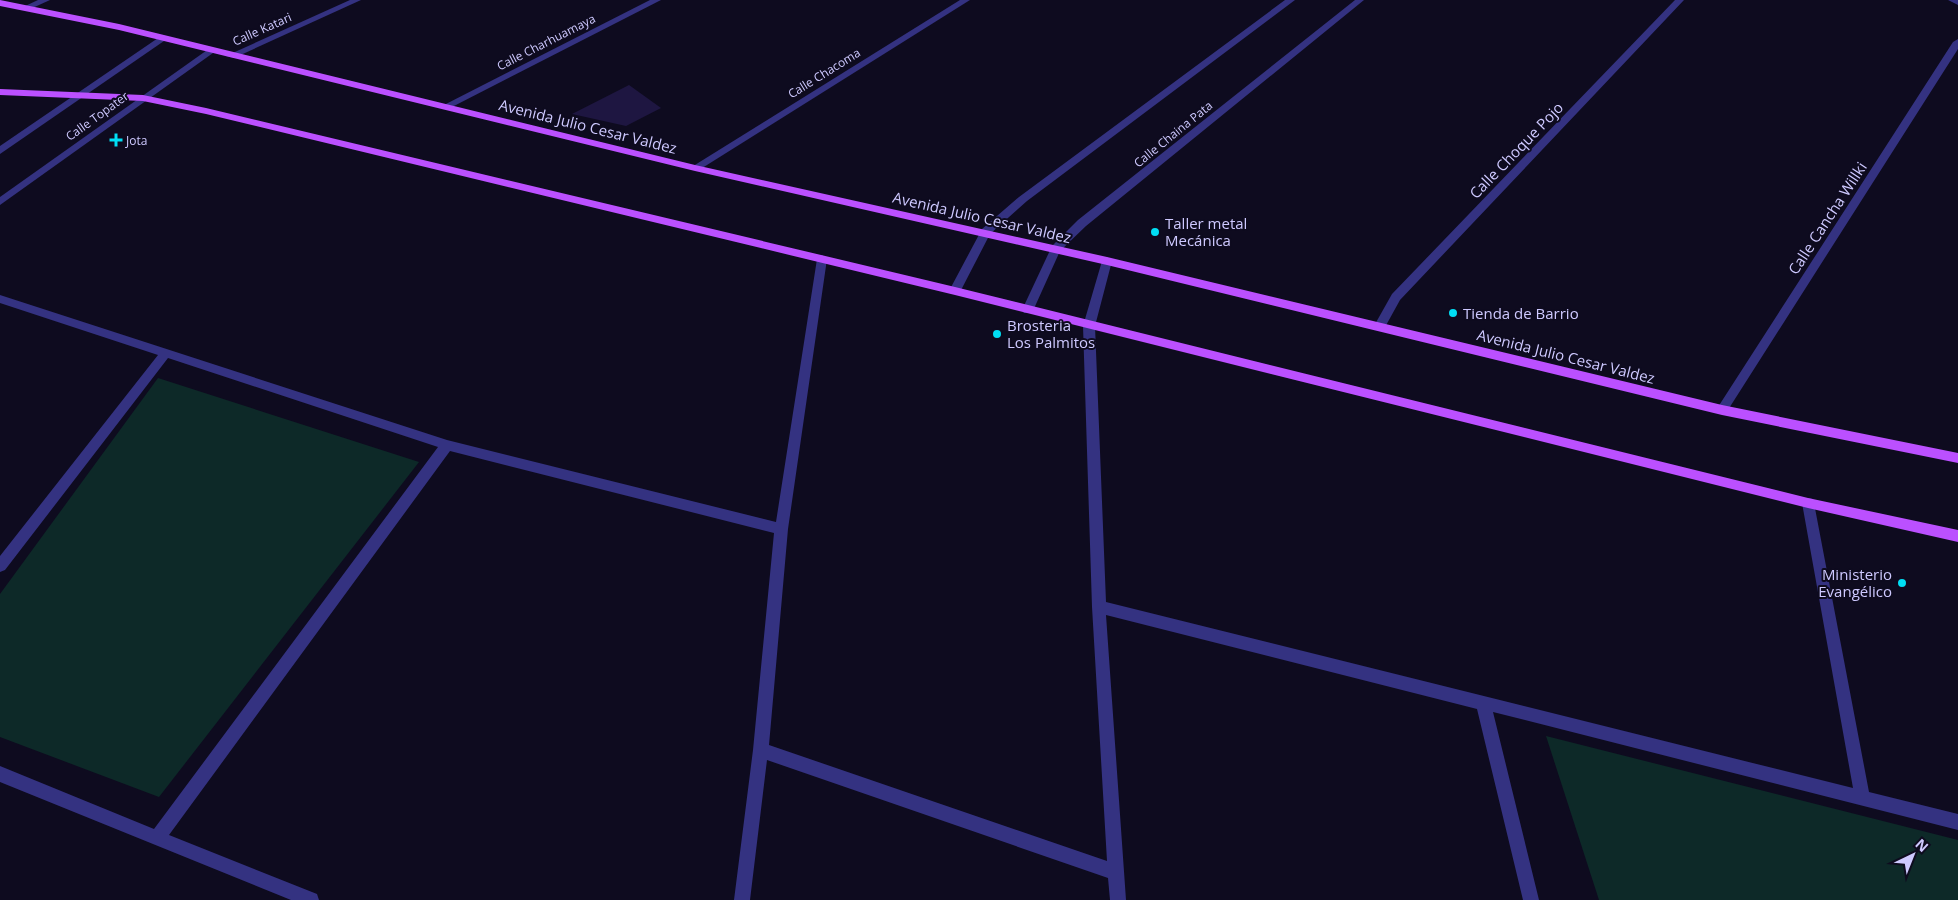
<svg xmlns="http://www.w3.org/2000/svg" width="1958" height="900" font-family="'Open Sans',sans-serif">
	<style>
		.green { fill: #0d2928 }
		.building { fill: #1e1641 }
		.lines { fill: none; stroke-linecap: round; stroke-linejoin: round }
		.minor { fill: #343281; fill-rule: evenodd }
		.major { fill: #bb50ff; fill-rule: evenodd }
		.poi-dot { fill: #00def4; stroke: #0e0b1f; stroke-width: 2 }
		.labels { text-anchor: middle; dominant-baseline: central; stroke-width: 4; stroke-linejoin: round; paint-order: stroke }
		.far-street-label { font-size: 12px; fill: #cec9ff; stroke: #0e0b1f }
		.far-poi-label { font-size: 12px; fill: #cec9ff; stroke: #0e0b1f; text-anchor: start }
		.street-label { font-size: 15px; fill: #cec9ff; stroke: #0e0b1f }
		.poi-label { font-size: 15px; fill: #cec9ff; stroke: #0e0b1f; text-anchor: start }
	</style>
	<rect width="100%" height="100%" fill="#0e0b1f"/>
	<g class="green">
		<polygon points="158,378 419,462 159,797 0,737 0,594"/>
		<polygon points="1546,736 1958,840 1958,900 1599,900"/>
	</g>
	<polygon class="building" points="629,85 661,108 626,126 572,114"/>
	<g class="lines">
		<g class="minor">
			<polygon points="38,0 50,0 28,10 21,8"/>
			<polygon points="350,0 361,0 234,58 226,56"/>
			<polygon points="650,0 661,0 450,108 444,108 442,106"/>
			<polygon points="960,0 970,0 699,170 691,170 690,168"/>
			<polygon points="1285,0 1295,0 1027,201 990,234 959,294 951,294 949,291 982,229 1019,197"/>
			<polygon points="1355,0 1364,0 1086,226 1060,251 1032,313 1024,313 1022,310 1052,246 1078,220"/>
			<polygon points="1675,0 1684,0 1400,300 1384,329 1376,329 1374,326 1392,294"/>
			<polygon points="1948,0 1958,0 1958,5"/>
			<polygon points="161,36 165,39 164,41 0,154 0,146"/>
			<polygon points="1958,39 1958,49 1726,413 1718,413 1716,410 1718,407 1953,42"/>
			<polygon points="210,48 213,49 213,53 0,205 0,197"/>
			<polygon points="822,255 827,259 788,529 769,745 1107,861 1092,607 1083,326 1102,261 1107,257 1112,261 1095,326 1106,602 1853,788 1802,503 1803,499 1808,498 1813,499 1814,503 1869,792 1958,814 1958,830 1493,712 1539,900 1523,900 1477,709 1106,615 1126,900 1110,900 1108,878 767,760 750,900 734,900 753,750 774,533 450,451 169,835 317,894 319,900 291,900 0,782 0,766 154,829 438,447 168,358 5,570 0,572 0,556 158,355 0,303 0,295 447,440 776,522 817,259"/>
		</g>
		<g class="major">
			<polygon points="0,0 119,24 695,165 1107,257 1722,405 1958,453 1958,463 1722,415 1107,265 695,171 119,30 0,6"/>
			<polygon points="0,89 143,95 206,108 955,287 1808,498 1958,530 1958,542 1808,508 955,295 206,114 143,101 0,95"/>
		</g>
	</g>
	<g class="poi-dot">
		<path d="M113.5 132.5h5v5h5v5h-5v5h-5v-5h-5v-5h5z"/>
		<circle cx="1155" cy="232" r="5"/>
		<circle cx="1453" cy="313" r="5"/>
		<circle cx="997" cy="334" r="5"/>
		<circle cx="1902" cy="583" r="5"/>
	</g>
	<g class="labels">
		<g class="far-street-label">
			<text transform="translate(262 29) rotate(-24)">Calle Katari</text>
			<text transform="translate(546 42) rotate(-27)">Calle Charhuamaya</text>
			<text transform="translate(824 73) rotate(-32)">Calle Chacoma</text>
			<text transform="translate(97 116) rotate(-36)">Calle Topater</text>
			<text transform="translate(1173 134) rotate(-39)">Calle Chaina Pata</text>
		</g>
		<g class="far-poi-label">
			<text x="126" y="140">Jota</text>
		</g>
		<g class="street-label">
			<text transform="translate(588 126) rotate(14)">Avenida Julio Cesar Valdez</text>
			<text transform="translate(1516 150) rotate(-46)">Calle Choque Pojo</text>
			<text transform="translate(982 217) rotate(13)">Avenida Julio Cesar Valdez</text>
			<text transform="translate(1827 218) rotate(-57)">Calle Cancha Willki</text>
			<text transform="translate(1566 356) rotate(14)">Avenida Julio Cesar Valdez</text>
		</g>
		<g class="poi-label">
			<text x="1165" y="223">Taller metal<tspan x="1165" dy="17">Mecánica</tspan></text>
			<text x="1463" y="313">Tienda de Barrio</text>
			<text x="1007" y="325">Brosteria<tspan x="1007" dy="17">Los Palmitos</tspan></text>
			<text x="1892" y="574" text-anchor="end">Ministerio<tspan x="1892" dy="17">Evangélico</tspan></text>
		</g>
	</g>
	<g transform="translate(1913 855) rotate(43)" stroke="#0e0b1f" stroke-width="4" paint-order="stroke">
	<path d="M0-4L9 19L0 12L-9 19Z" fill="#cec9ff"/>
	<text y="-8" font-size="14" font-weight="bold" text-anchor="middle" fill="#cec9ff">N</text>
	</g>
</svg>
